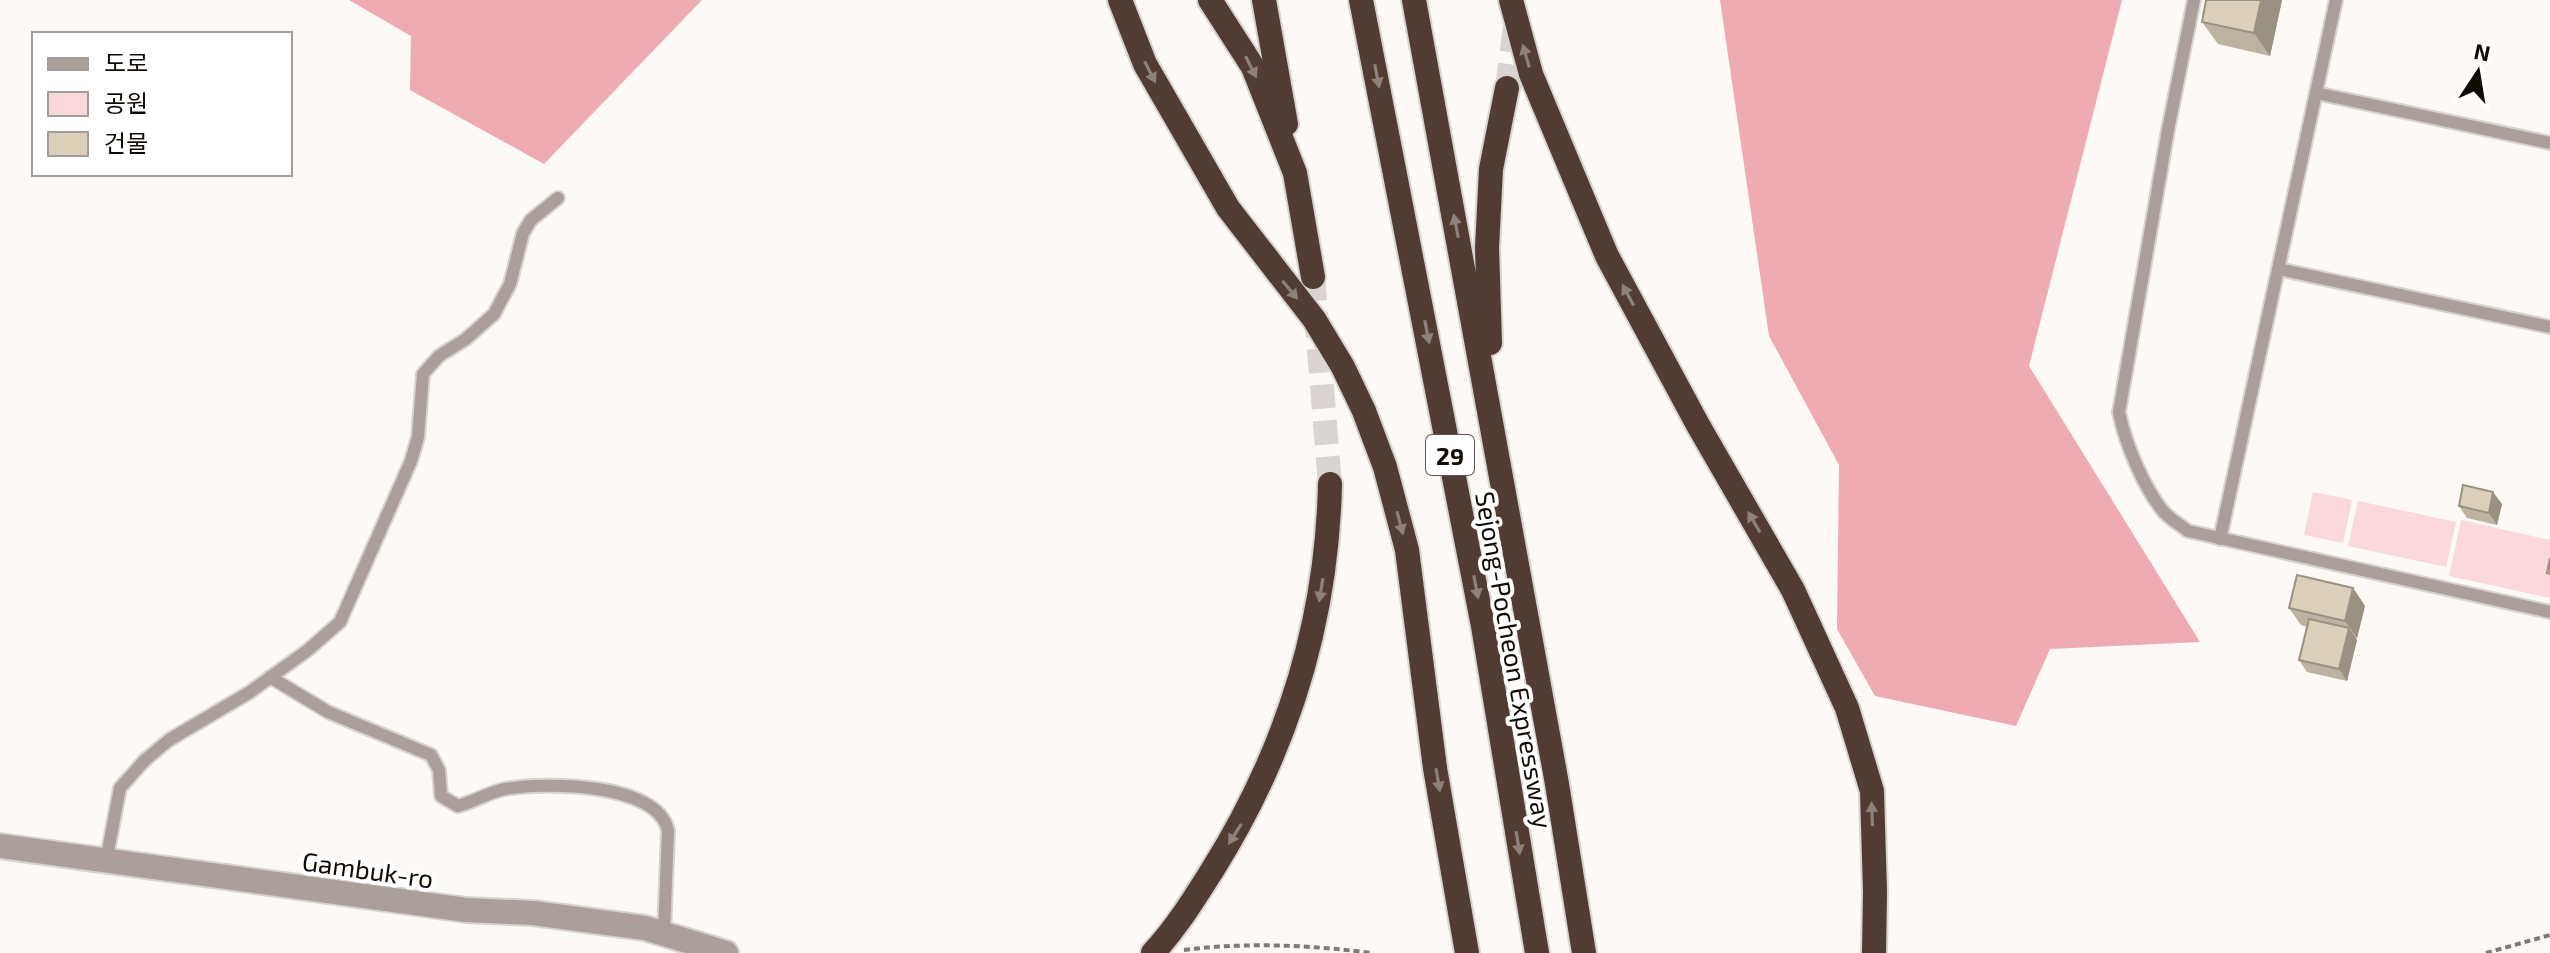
<svg xmlns="http://www.w3.org/2000/svg" width="2550" height="953" font-family="'Exo 2','Noto Sans KR',sans-serif">
	<style>
		.green { fill: #fad8dc }
		.forest { fill: #eeabb3 }
		.lines { fill: none; stroke-linecap: round; stroke-linejoin: round }
		.highway-tunnel { stroke: #dad5d2; stroke-width: 24; stroke-dasharray: 24 12; stroke-linecap: butt }
		.lane-casing { stroke: #d7d3d0; stroke-width: 16 }
		.street-casing { stroke: #d7d3d0; stroke-width: 28 }
		.highway-casing { stroke: #d7d3d0; stroke-width: 28 }
		.path { stroke: #7e7975; stroke-width: 4; stroke-dasharray: 6 4; stroke-linecap: butt }
		.lane { stroke: #aa9f9b; stroke-width: 12 }
		.street { stroke: #aa9f9b; stroke-width: 24 }
		.highway { stroke: #513b35; stroke-width: 24 }
		.wall { fill: #bcb4a0 }
		.shaded-wall { fill: #999282 }
		.building { fill: #dbd1ba; stroke: #999282; stroke-width: 2 }
		.oneway { fill: #8e807c }
		.labels { text-anchor: middle; dominant-baseline: central; stroke-width: 8; stroke-linejoin: round; paint-order: stroke }
		.shield { fill: #fff; stroke: #585451; stroke-width: 2 }
		.shield-label { font-size: 24px; font-weight: bold; fill: #110b06 }
		.street-label { font-size: 26px; fill: #110b06; stroke: #fff }
	</style>
	<rect width="100%" height="100%" fill="#fdf9f6"/>
	<g class="green">
		<polygon points="2313,492 2352,500 2343,543 2304,535"/>
		<polygon points="2358,501 2456,522 2446,567 2348,546"/>
		<polygon points="2461,520 2550,540 2550,598 2449,576"/>
	</g>
	<g class="forest">
		<polygon points="349,0 702,0 544,164 410,90 411,36"/>
		<polygon points="1720,0 2122,0 2029,366 2200,642 2050,649 2016,726 1875,696 1837,629 1839,465 1769,336"/>
	</g>
	<g class="lines">
		<g class="highway-tunnel">
			<polyline points="1507,88 1516,19"/>
			<polyline points="1313,277 1330,484"/>
		</g>
		<defs>
			<g id="lane">
				<path d="M2194 0 2168 130 2119 412C2125 443 2143 486 2163 511 2169 518 2180 525 2188 531L2550 612"/>
				<polyline points="2316,93 2550,143"/>
				<polyline points="2278,269 2550,327"/>
				<polyline points="2220,539 2336,0"/>
				<path d="M270 677 328 712 431 755 439 770 441 796 458 806C474 802 489 792 505 789 544 782 658 782 668 831L664 933"/>
				<polyline points="106,861 120,788 145,760 169,740 250,692 308,650 340,622 411,461 418,437 423,374 439,356 466,339 494,314 510,284 523,233 531,220 558,198"/>
			</g>
			<polyline id="street" points="0,846 466,910 533,913 645,928 726,953"/>
			<g id="highway">
				<polyline points="1120,0 1145,64 1228,208 1314,319 1343,367 1364,411 1385,467 1407,550 1435,768 1467,953"/>
				<polyline points="1210,0 1253,67 1295,173 1313,277"/>
				<polyline points="1264,0 1286,124"/>
				<polyline points="1361,0 1483,626 1537,953"/>
				<polyline points="1414,0 1557,784 1584,953"/>
				<polyline points="1511,0 1531,74 1607,256 1698,425 1793,590 1847,708 1872,791 1875,892 1874,953"/>
				<polyline points="1490,343 1487,248 1491,169 1507,88"/>
				<path d="M1153 953C1177 927 1194 899 1213 869 1286 752 1327 622 1330 484"/>
			</g>
		</defs>
		<use href="#lane" class="lane-casing"/>
		<use href="#street" class="street-casing"/>
		<use href="#highway" class="highway-casing"/>
		<g class="path">
			<path d="M1184 950C1247 942 1309 945 1372 953"/>
			<polyline points="2486,953 2550,935"/>
		</g>
		<use href="#lane" class="lane"/>
		<use href="#street" class="street"/>
		<use href="#highway" class="highway"/>
	</g>
	<g class="wall">
		<polygon points="2206,0 2282,0 2270,56 2218,44 2202,22"/>
		<polygon points="2502,504 2497,525 2467,518 2459,506"/>
		<polygon points="2353,588 2365,606 2357,638 2355,638 2357,640 2347,681 2307,672 2299,660 2307,627 2301,625 2289,608"/>
	</g>
	<g class="shaded-wall">
		<polygon points="2261,0 2282,0 2270,56 2254,33"/>
		<polygon points="2493,492 2502,504 2497,525 2489,513"/>
		<polygon points="2353,588 2365,606 2357,638 2345,621"/>
		<polygon points="2349,628 2357,640 2347,681 2339,669"/>
	</g>
	<g class="building">
		<polygon points="2206,0 2261,0 2254,33 2202,22"/>
		<polygon points="2463,485 2493,492 2489,513 2459,506"/>
		<polygon points="2550,558 2550,574 2547,573"/>
		<polygon points="2297,575 2353,588 2345,621 2289,608"/>
		<polygon points="2309,619 2349,628 2339,669 2299,660"/>
	</g>
	<defs><path id="oneway-solid" d="M-6-.8H1V-3.2L6.5 0L1 3.2V.8H-6Z" transform="scale(2)"/></defs>
	<g class="oneway">
		<use href="#oneway-solid" transform="translate(1526 56) rotate(-106)"/>
		<use href="#oneway-solid" transform="translate(1251 67) rotate(63)"/>
		<use href="#oneway-solid" transform="translate(1150 72) rotate(63)"/>
		<use href="#oneway-solid" transform="translate(1377 76) rotate(79)"/>
		<use href="#oneway-solid" transform="translate(1456 226) rotate(-101)"/>
		<use href="#oneway-solid" transform="translate(1290 290) rotate(51)"/>
		<use href="#oneway-solid" transform="translate(1628 295) rotate(-118)"/>
		<use href="#oneway-solid" transform="translate(1427 332) rotate(79)"/>
		<use href="#oneway-solid" transform="translate(1754 522) rotate(-120)"/>
		<use href="#oneway-solid" transform="translate(1400 523) rotate(75)"/>
		<use href="#oneway-solid" transform="translate(1476 587) rotate(79)"/>
		<use href="#oneway-solid" transform="translate(1321 590) rotate(99)"/>
		<use href="#oneway-solid" transform="translate(1438 780) rotate(80)"/>
		<use href="#oneway-solid" transform="translate(1872 814) rotate(-92)"/>
		<use href="#oneway-solid" transform="translate(1235 834) rotate(122)"/>
		<use href="#oneway-solid" transform="translate(1518 843) rotate(81)"/>
	</g>
	<g class="labels">
		<rect class="shield" x="1426" y="435" width="48" height="40" rx="6"/>
		<g class="shield-label">
			<text x="1450" y="455">29</text>
		</g>
		<g class="street-label">
			<text transform="translate(1515 660) rotate(80)">Sejong-Pocheon Expressway</text>
			<text transform="translate(368 869) rotate(8)">Gambuk-ro</text>
		</g>
	</g>
	<rect x="32" y="32" width="260" height="144" fill="#ffffff" stroke="#a09d9b" stroke-width="2"/>
	<rect x="48" y="58" width="40" height="12" fill="#aa9f9b" stroke="#a09d9b" stroke-width="2"/>
	<text x="104" y="72" font-size="24" fill="#110b06">도로</text>
	<rect x="48" y="92" width="40" height="24" fill="#fad8dc" stroke="#a09d9b" stroke-width="2"/>
	<text x="104" y="112" font-size="24" fill="#110b06">공원</text>
	<rect x="48" y="132" width="40" height="24" fill="#dbd1ba" stroke="#a09d9b" stroke-width="2"/>
	<text x="104" y="152" font-size="24" fill="#110b06">건물</text>
	<g transform="translate(2478 72) rotate(12)" stroke="#ffffff" stroke-width="6" paint-order="stroke">
	<path d="M0-6L14 30L0 20L-14 30Z" fill="#110b06"/>
	<text y="-12" font-size="22" font-weight="bold" text-anchor="middle" fill="#110b06">N</text>
	</g>
</svg>
